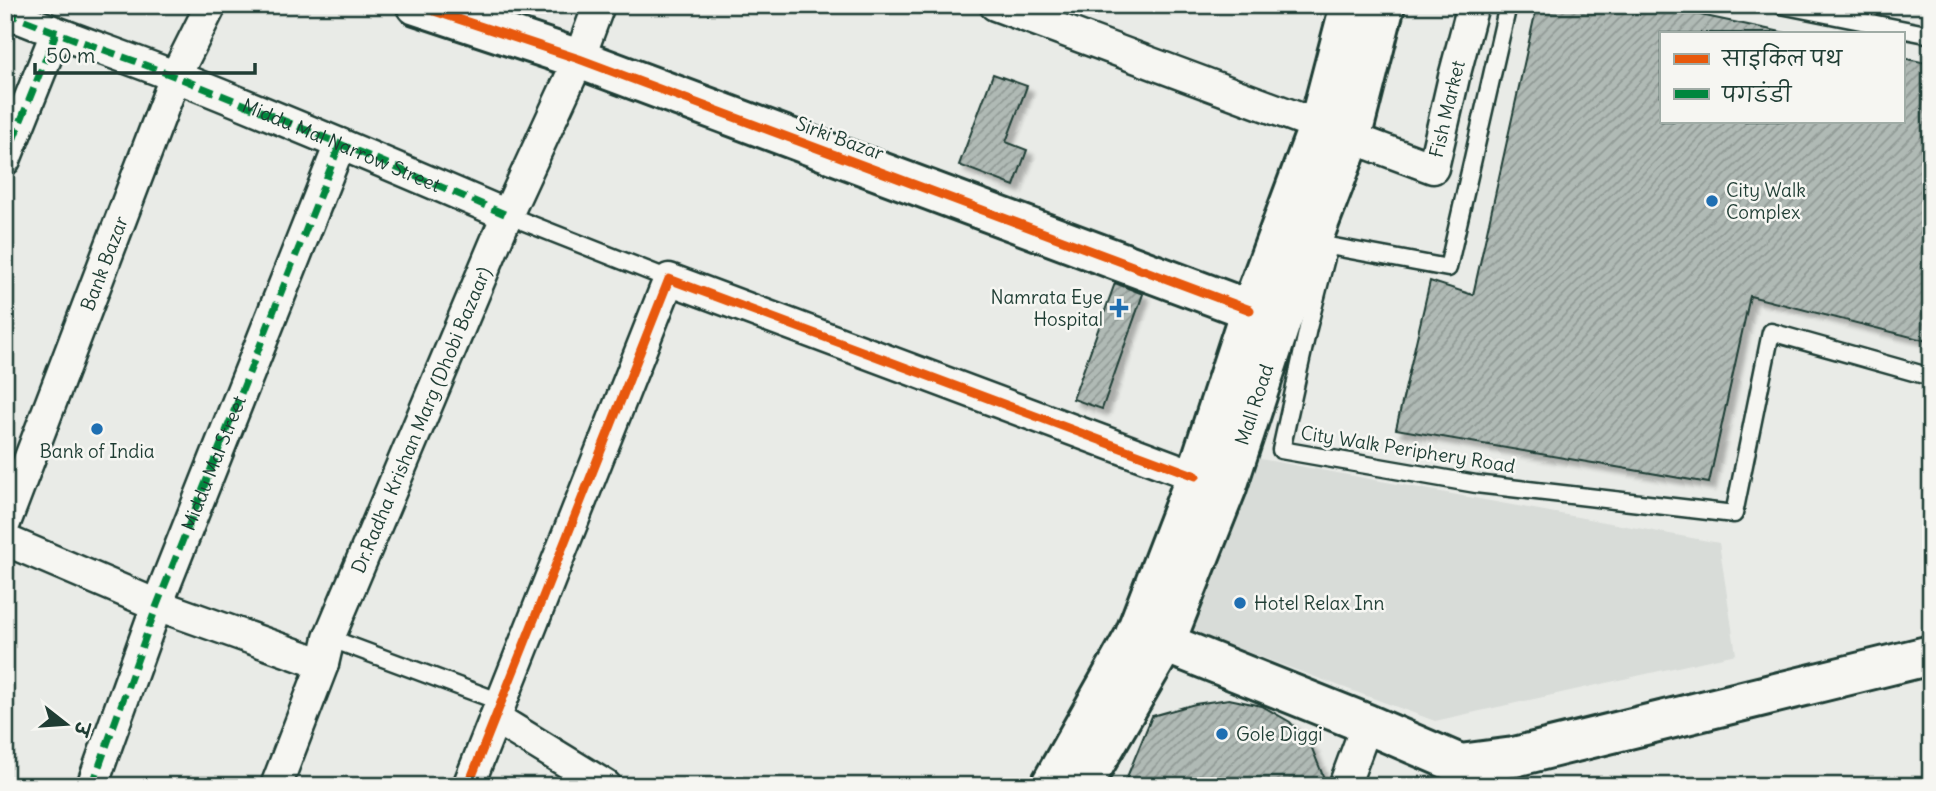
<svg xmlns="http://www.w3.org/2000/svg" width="1936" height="791" font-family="Delius,'Playpen Sans Deva',sans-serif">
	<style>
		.built { fill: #d8dcd8 }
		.building { fill: url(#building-hatch); stroke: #1f3d34; stroke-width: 2; filter: url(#shadow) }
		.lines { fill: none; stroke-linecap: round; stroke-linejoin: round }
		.lane-casing { stroke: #1f3d34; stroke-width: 21 }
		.street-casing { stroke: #1f3d34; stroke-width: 35 }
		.secondary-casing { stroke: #1f3d34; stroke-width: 44 }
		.lane { stroke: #f6f6f2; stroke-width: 16 }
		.street { stroke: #f6f6f2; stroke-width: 30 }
		.secondary { stroke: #f6f6f2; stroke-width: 38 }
		.quiet { stroke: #00873e; stroke-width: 7; stroke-dasharray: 14 7; stroke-linecap: butt }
		.cycleway-casing { stroke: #f6f6f2; stroke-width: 13 }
		.cycleway { stroke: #e8590c; stroke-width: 9 }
		.poi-dot { fill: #1f6fb2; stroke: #f6f6f2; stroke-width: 2.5 }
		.labels { text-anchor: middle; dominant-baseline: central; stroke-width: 5; stroke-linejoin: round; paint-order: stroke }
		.street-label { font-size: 19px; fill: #1f3d34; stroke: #f6f6f2 }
		.poi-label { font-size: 19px; fill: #1f3d34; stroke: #f6f6f2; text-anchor: start }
	</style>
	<defs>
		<pattern id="building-hatch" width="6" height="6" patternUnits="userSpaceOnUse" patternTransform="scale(1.75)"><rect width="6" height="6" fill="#b0bab5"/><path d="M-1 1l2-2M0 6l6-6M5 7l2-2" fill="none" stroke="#8f9894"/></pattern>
		<filter id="shadow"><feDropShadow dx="6" dy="6" stdDeviation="2" flood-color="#0004"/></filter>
	</defs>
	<rect width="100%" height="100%" fill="#e9ebe7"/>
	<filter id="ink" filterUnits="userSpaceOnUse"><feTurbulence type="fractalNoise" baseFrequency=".0143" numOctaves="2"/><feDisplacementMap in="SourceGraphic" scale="14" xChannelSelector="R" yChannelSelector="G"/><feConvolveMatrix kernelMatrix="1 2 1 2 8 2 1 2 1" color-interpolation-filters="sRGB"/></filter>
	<g filter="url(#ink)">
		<polygon class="built" points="1255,458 1719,543 1736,654 1435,721 1193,632"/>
		<g class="building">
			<polygon points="1537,5 1653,5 1786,33 1661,33 1661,121 1903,121 1903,58 1931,64 1931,342 1750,296 1709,483 1396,429 1430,281 1473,295"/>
			<polygon points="993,74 1027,86 1006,142 1027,150 1014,186 959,165"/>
			<polygon points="1115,283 1143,294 1102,409 1073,399"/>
			<polygon points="1229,699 1262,706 1290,722 1311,746 1323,776 1324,786 1127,786 1127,777 1152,716 1195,704"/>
		</g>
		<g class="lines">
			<defs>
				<g id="lane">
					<polyline points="1508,5 1448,268 1329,246 1308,328 1281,450 1476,484 1734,514 1771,332 1931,377"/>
					<polyline points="1781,5 1931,35"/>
					<polyline points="507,215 669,279"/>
					<polyline points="329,638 501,702"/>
				</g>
				<g id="street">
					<path id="s1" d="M995 5 1433 168 1454 77 1473 5"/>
					<path id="s2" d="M5 12C62 36 121 55 179 78 289 122 398 168 507 215"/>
					<polyline points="5,160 56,33"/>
					<path id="s3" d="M5 523 175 77 211 5"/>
					<polyline points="5,540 157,605 323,664"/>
					<polyline points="495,718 606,786"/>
					<polyline points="92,786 157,605 340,144"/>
					<path id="s4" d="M276 786 323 664 329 638 507 215 579 59 599 5"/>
					<polyline points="468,786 669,279 1196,476"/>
					<polyline points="1344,786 1367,724"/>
				</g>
				<g id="secondary">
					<polyline points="416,5 579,59 1250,310"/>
					<polyline points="1165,643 1367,724 1460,764 1514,757 1931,655"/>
					<polyline points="1050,786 1134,637 1196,476 1250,310 1318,127 1350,5"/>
					<path id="s5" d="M1082 786 1165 643 1227 487 1281 322 1351 139 1385 5"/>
				</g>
			</defs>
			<use href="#lane" class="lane-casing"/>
			<use href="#street" class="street-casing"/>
			<use href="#secondary" class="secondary-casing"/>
			<use href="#lane" class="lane"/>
			<use href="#street" class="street"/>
			<use href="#secondary" class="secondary"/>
			<g class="quiet">
				<path d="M5 12C62 36 121 55 179 78 289 122 398 168 507 215"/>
				<polyline points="5,160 56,33"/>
				<path id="s6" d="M92 786 157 605 340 144"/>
			</g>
			<defs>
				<g id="cycleway">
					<polyline points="416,5 579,59 1250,310"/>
					<polyline points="468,786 669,279 1196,476"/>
				</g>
			</defs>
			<use href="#cycleway" class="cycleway-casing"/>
			<use href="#cycleway" class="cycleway"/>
		</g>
	</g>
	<g class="poi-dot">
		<circle cx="1712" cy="201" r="7"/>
		<path d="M1115.5 297.5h7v7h7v7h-7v7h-7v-7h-7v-7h7z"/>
		<circle cx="97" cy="429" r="7"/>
		<circle cx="1240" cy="603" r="7"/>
		<circle cx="1222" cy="734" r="7"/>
	</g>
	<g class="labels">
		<g class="street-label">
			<text stroke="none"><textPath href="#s1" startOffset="528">Fish Market</textPath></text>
			<text transform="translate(840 138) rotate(20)">Sirki Bazar</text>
			<text stroke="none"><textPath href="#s2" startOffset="362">Middu Mal Narrow Street</textPath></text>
			<text stroke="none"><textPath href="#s3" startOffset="278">Bank Bazar</textPath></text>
			<text stroke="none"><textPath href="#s5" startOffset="420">Mall Road</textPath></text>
			<text stroke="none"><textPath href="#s4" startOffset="394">Dr.Radha Krishan Marg (Dhobi Bazaar)</textPath></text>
			<text transform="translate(1408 449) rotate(9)">City Walk Periphery Road</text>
			<text stroke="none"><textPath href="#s6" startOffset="345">Middu Mal Street</textPath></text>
		</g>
		<g class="poi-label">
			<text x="1726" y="190">City Walk<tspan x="1726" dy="22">Complex</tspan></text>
			<text x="1103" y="297" text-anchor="end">Namrata Eye<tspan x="1103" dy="22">Hospital</tspan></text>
			<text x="97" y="451" text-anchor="middle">Bank of India</text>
			<text x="1254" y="603">Hotel Relax Inn</text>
			<text x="1236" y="734">Gole Diggi</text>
		</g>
	</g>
	<rect width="1936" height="791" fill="none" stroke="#f6f6f2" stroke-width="28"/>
	<rect x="14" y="14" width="1908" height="763" fill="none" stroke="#1f3d34" stroke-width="2.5" filter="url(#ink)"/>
	<rect x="1660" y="32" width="245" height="91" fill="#f6f6f2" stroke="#a0aca6" stroke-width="2"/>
	<rect x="1674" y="54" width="35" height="10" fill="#e8590c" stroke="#a0aca6" stroke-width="2"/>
	<text x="1722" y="66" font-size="21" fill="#1f3d34">साइकिल पथ</text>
	<rect x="1674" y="89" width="35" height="10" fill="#00873e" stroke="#a0aca6" stroke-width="2"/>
	<text x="1722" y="102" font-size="21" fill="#1f3d34">पगडंडी</text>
	<g transform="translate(66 724) rotate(107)" stroke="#f6f6f2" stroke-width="5" paint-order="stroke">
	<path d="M0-5L12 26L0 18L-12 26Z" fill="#1f3d34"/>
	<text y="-10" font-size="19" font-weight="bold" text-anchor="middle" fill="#1f3d34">उ</text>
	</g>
	<path d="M35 63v10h220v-10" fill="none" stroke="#1f3d34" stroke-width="3.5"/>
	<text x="46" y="63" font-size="21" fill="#1f3d34" stroke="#f6f6f2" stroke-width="5" paint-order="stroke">50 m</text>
</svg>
